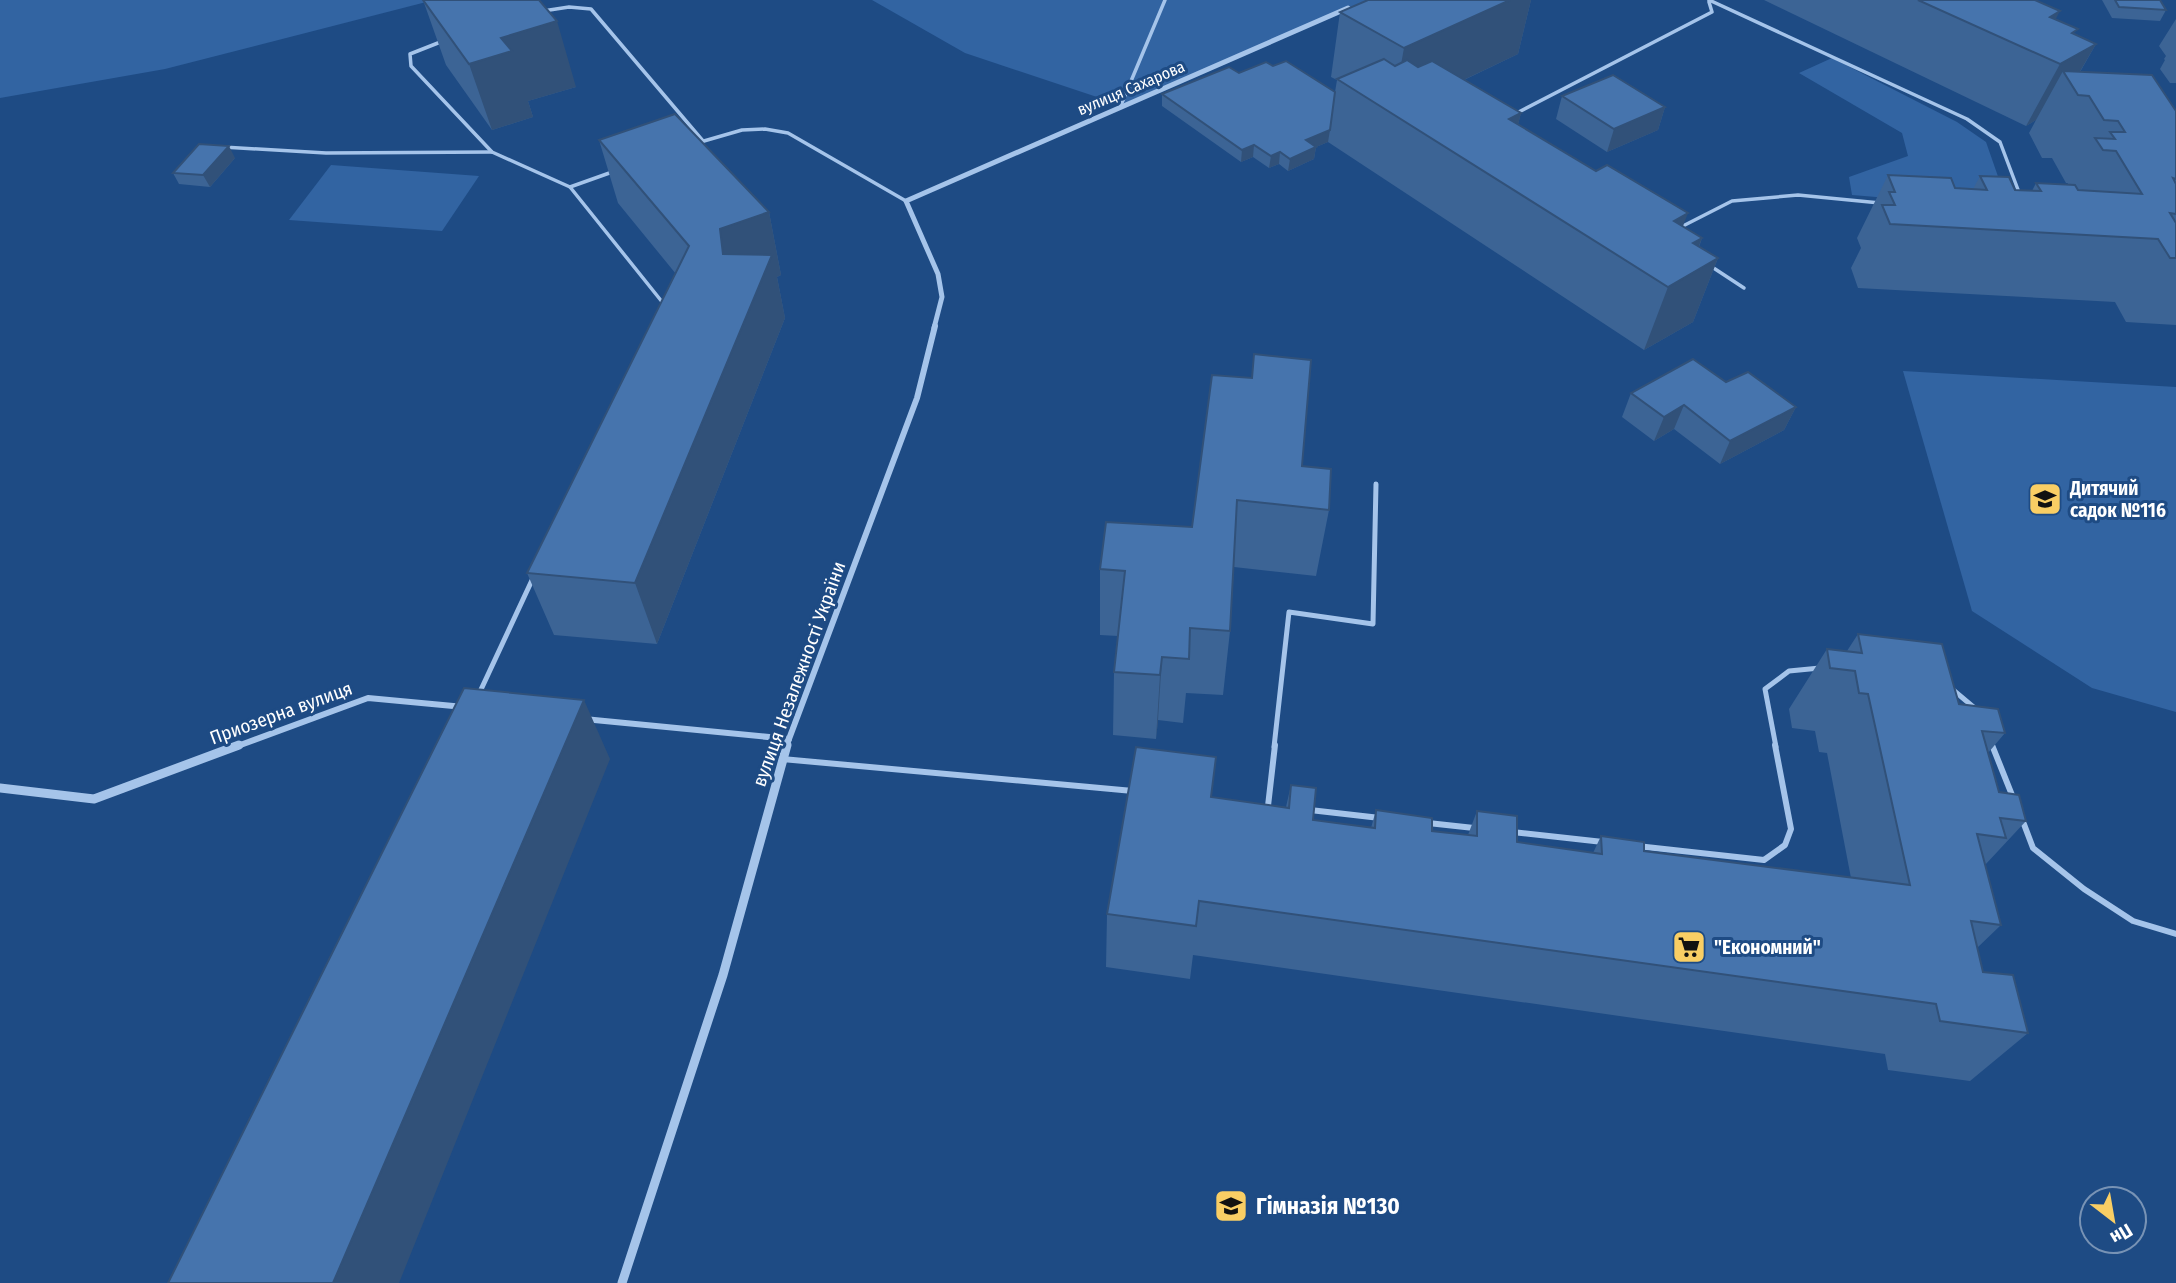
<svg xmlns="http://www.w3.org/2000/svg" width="2176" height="1283" font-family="'Fira Sans Condensed',sans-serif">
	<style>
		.green { fill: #3264a2 }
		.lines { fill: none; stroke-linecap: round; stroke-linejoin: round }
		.lane-far2 { stroke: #a5c4ea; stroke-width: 3.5 }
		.lane-far1 { stroke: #a5c4ea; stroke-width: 5 }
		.lane { stroke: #a5c4ea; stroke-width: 6 }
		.street-far2 { stroke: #a5c4ea; stroke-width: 5 }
		.street-far1 { stroke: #a5c4ea; stroke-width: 6 }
		.street { stroke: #a5c4ea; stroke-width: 9 }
		.wall { fill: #3c6495 }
		.shaded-wall { fill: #315179 }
		.building { fill: #4674ad; stroke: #315179; stroke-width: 2 }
		.labels { text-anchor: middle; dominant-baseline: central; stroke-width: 6; stroke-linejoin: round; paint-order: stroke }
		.far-street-label { font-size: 16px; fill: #fff; stroke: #1e4b84 }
		.poi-label { font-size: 19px; font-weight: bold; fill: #fff; stroke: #1e4b84; text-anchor: start }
		.street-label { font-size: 19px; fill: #fff; stroke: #1e4b84 }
		.near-poi-label { font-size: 23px; font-weight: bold; fill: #fff; stroke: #1e4b84; text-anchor: start }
	</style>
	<rect width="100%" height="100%" fill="#1e4b84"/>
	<g class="green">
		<polygon points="0,0 434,0 165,69 0,98"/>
		<polygon points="872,0 1368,0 1121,105 965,53"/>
		<polygon points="1832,58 1957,122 1986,142 2009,208 1852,195 1849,177 1908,156 1902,133 1799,73"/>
		<polygon points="331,165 479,176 442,231 289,220"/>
		<polygon points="1903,371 2176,387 2176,712 2092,688 1972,611"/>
	</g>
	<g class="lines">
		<g class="lane-far2">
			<polyline points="1709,0 1967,119 2000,142 2020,195"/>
			<polyline points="543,11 569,7 591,9 703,141"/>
			<polyline points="443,41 410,54 411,66 492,152 570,187"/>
			<polyline points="1121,105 1165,0"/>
			<polyline points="1513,115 1712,12 1709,2"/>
			<polyline points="697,143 742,130 765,129 788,133 906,201"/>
			<polyline points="223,147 326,153 492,152"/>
			<polyline points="615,171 570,187 663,303 661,306"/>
			<polyline points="1677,229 1732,201 1798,195 1880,203"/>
			<polyline points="1709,265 1744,288"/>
		</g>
		<g class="lane-far1">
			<polyline points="1952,689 1977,710"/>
			<polyline points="478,696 533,578"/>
			<polyline points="1990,741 1992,747"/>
			<polyline points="1274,747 1289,612 1373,624 1376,484"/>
			<polyline points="1776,747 1765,689 1789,671 1820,668"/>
		</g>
		<g class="lane">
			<polyline points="1992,745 2014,800"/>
			<polyline points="782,759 1133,791"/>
			<polyline points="1268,806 1275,745"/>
			<polyline points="1310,810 1380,818"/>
			<polyline points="2022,819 2033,848 2084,889 2133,921 2176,934"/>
			<polyline points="1428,823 1474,828"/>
			<polyline points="1512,832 1603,842"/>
			<polyline points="1637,846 1764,860 1785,845 1791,829 1775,745"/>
		</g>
		<polyline class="street-far2" points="934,328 942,297 938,274 906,201 1348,8"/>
		<g class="street-far1">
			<polyline points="584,719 789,739"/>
			<polyline points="235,747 368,698 464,707"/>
			<polyline points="786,747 917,398 935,326"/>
		</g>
		<g class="street">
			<polyline points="0,788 94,799 239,745"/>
			<polyline points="622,1283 723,975 787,745"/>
		</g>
	</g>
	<g class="wall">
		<polygon points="423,0 576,87 528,101 533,117 492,130 446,65"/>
		<polygon points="1368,0 1531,0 1518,54 1464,80 1521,113 1518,124 1702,238 1699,247 1718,258 1693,322 1644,350 1328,142 1316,147 1314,159 1288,171 1279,164 1269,168 1253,157 1241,162 1162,106 1162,94 1239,73 1273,66 1335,92 1337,80 1331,77 1340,12"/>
		<polygon points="1764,0 2035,0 2056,19 2075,34 2096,44 2080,72 2176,111 2176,325 2126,322 2115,302 1858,288 1851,268 1861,248 1857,238 1888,175 1955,188 1973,189 1980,176 2015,190 2032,191 2036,183 2067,185 2068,183 2066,183 2052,158 2042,158 2029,133 2036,120 2026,126"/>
		<polygon points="2102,0 2160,0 2166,10 2160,21 2112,18"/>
		<polygon points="2176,19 2176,83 2170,83 2160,69 2165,60 2164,59 2166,56 2159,46"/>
		<polygon points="1562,96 1665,107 1658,130 1607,152 1556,119"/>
		<polygon points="599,140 769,212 781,275 777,277 785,318 657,644 554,635 527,573 676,274 618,203"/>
		<polygon points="235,158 210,187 179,184 173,173"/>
		<polygon points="1212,375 1302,466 1329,510 1316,576 1234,567 1230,631 1223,695 1186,693 1183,723 1158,720 1156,739 1113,735 1114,672 1118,636 1100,635 1100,569 1192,527"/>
		<polygon points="1726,382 1796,407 1784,430 1720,464 1674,429 1654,441 1622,417 1631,393"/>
		<polygon points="1858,634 1959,704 2005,733 1988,753 1999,792 2026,821 1985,865 2001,925 1977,948 1983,972 2028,1033 1970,1081 1888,1070 1885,1054 1193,955 1190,979 1106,967 1107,914 1211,797 1286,807 1291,785 1313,820 1371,828 1376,810 1432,831 1468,835 1477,811 1517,842 1593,853 1601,836 1644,851 1851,878 1827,753 1819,752 1815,731 1792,728 1789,709 1827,649 1847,651"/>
	</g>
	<g class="shaded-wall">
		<polygon points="1510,0 1531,0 1518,54 1392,114 1404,48"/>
		<polygon points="2060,11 2037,54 2050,17"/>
		<polygon points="557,21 576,87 528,101 533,117 492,130 469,64 501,38"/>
		<polygon points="2096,44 2072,85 2063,71 2036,120 2026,126 2060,64"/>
		<polygon points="1665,107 1658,130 1607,152 1614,129"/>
		<polygon points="1521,113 1505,176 1509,119"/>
		<polygon points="1330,130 1328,142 1316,147 1314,159 1288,171 1290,159 1306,140"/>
		<polygon points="1254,145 1253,157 1241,162 1242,150"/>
		<polygon points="229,146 235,158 210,187 203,175"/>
		<polygon points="1280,152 1279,164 1269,168 1271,156"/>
		<polygon points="769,212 781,275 777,277 785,318 657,644 635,583 723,254 720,229"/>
		<polygon points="1688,213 1664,276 1674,221"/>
		<polygon points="1702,238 1688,275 1718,258 1693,322 1644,350 1668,287 1693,243"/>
		<polygon points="1684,405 1674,429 1654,441 1664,417"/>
		<polygon points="1796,407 1784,430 1720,464 1730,441"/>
		<polygon points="1162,657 1158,720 1156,739 1160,675"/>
		<polygon points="584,700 610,759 399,1283 333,1283"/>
	</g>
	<g class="building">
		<polygon points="423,0 539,0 557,21 501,38 512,51 469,64"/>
		<polygon points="1368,0 1510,0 1404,48 1340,12"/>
		<polygon points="1918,0 2035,0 2060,11 2050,17 2078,29 2072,33 2096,44 2060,64"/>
		<polygon points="2115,0 2160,0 2166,10 2119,7"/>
		<polygon points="1384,59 1395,66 1407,60 1418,67 1432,61 1521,113 1509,119 1596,171 1607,165 1688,213 1674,221 1702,238 1693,243 1718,258 1668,287 1337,79"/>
		<polygon points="1286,61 1335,92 1330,130 1306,140 1316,147 1290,159 1280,152 1271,156 1254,145 1242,150 1162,94 1229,67 1239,73 1266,62 1273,66"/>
		<polygon points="2063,71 2152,75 2176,111 2176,179 2173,178 2176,184 2176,214 2170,213 2176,223 2176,258 2170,258 2158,239 1890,224 1882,205 1895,205 1889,192 1895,192 1888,175 1951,178 1955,188 1987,190 1980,176 2009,177 2015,190 2041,191 2036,183 2075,185 2078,190 2142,194 2116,151 2103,150 2095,138 2115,139 2110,132 2125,132 2118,121 2104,120 2089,96 2078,95"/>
		<polygon points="1613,75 1665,107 1614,129 1562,96"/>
		<polygon points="675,114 769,212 720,229 723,254 772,255 635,583 527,573 689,246 599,140"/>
		<polygon points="199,144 229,146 203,175 173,173"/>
		<polygon points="1254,354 1311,360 1302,466 1331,469 1329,510 1237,500 1230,631 1190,628 1189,659 1162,657 1160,675 1114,672 1125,571 1100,569 1106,522 1192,527 1212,375 1252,378"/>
		<polygon points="1693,359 1726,382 1748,372 1796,407 1730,441 1684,405 1664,417 1631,393"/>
		<polygon points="1858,634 1942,644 1959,704 1998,709 2005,733 1982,731 1999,792 2019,795 2026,821 2000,818 2006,838 1977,834 2001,925 1971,921 1983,972 2013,975 2028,1033 1940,1021 1936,1004 1199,901 1196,926 1107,914 1136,747 1216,757 1211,797 1289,808 1291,785 1316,788 1313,820 1375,828 1376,810 1432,818 1432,831 1477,836 1477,811 1517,816 1517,842 1602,854 1601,836 1644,842 1644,851 1910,885 1868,694 1859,693 1855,671 1830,668 1827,649 1862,653"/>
		<polygon points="464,688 584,700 333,1283 168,1283"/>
	</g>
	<defs>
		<symbol id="school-square" viewBox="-11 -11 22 22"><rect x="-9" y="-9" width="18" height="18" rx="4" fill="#f9ce64" stroke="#1e4b84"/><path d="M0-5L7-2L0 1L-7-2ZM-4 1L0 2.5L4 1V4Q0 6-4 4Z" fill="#111"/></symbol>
		<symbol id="supermarket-square" viewBox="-11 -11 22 22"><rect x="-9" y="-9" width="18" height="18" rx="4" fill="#f9ce64" stroke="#1e4b84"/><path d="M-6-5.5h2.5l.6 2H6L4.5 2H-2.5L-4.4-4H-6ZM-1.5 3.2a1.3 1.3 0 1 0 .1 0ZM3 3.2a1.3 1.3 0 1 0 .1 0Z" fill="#111"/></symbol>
	</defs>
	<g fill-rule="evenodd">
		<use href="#school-square" x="2026" y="480" width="38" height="38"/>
		<use href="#supermarket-square" x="1670" y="928" width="38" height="38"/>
		<use href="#school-square" x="1212" y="1187" width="38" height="38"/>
	</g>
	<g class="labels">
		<g class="far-street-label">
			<text transform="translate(1131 88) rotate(-23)">вулиця Сахарова</text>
		</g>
		<g class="poi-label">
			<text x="2070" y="488">Дитячий<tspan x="2070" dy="22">садок №116</tspan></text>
			<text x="1714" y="947">"Економний"</text>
		</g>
		<g class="street-label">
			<text transform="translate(799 674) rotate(-70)">вулиця Незалежності України</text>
			<text transform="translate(281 713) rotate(-20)">Приозерна вулиця</text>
		</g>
		<g class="near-poi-label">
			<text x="1256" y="1206">Гімназія №130</text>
		</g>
	</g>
	<g transform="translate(2113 1220) rotate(149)"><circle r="33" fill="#1e4b84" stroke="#7893b5" stroke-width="2"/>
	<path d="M0-5L12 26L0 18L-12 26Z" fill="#f9ce64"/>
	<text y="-10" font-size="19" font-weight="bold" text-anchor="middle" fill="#ffffff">Пн</text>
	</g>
</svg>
